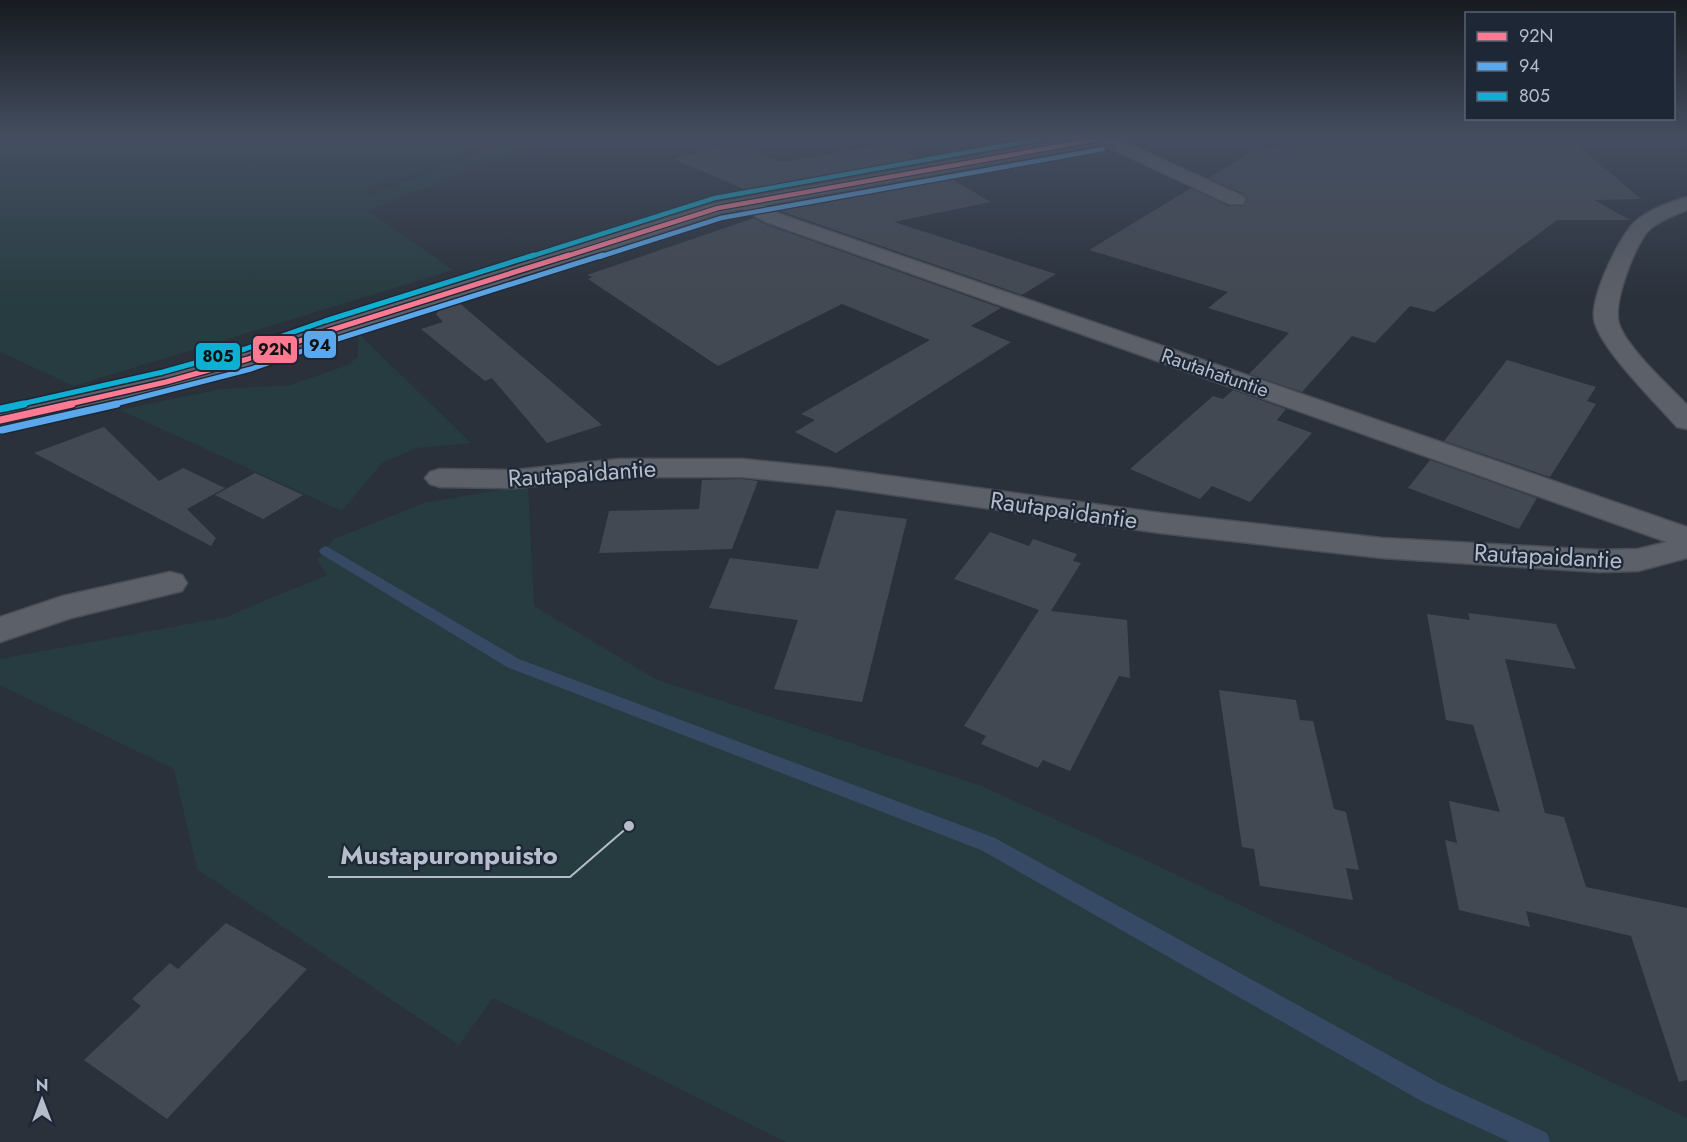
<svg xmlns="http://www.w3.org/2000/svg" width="1687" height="1142" font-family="Jost,sans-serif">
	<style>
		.green { fill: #273c41 }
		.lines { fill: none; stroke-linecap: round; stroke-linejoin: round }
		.stream { fill: #364965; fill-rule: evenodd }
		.building { fill: #434952 }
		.street-casing { stroke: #494d55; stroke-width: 3 }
		.street { fill: #5c6068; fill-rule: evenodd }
		.bus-1-far2-casing { stroke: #1d2736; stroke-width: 7 }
		.bus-1-far1-casing { stroke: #1d2736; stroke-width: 8 }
		.bus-1-casing { stroke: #1d2736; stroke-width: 10 }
		.bus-2-far2-casing { stroke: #1d2736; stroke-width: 7 }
		.bus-2-far1-casing { stroke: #1d2736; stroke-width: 8 }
		.bus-2-casing { stroke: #1d2736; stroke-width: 10 }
		.bus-3-far2-casing { stroke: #1d2736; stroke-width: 7 }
		.bus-3-far1-casing { stroke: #1d2736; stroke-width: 8 }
		.bus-3-casing { stroke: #1d2736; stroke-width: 10 }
		.bus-1-far2 { stroke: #fe7a93; stroke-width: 4.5 }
		.bus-1-far1 { stroke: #fe7a93; stroke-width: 5 }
		.bus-1 { stroke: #fe7a93; stroke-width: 7 }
		.bus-2-far2 { stroke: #5aa8eb; stroke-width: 4.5 }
		.bus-2-far1 { stroke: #5aa8eb; stroke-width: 5 }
		.bus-2 { stroke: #5aa8eb; stroke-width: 7 }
		.bus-3-far2 { stroke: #0dafd3; stroke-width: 4.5 }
		.bus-3-far1 { stroke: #0dafd3; stroke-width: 5 }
		.bus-3 { stroke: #0dafd3; stroke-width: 7 }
		.labels { text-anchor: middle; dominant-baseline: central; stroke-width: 4.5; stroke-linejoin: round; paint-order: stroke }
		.far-street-label { font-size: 20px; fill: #b5bdcb; stroke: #1d2736 }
		.street-label { font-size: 24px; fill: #b5bdcb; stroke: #1d2736 }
		.leader { fill: none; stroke: #b5bdcb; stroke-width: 2 }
		.callout-dot { fill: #b5bdcb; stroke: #1d2736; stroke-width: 2 }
		.callout-label { font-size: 26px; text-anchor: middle; font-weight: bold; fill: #b5bdcb; stroke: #1d2736; stroke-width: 4.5; stroke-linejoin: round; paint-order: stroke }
		.line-badge { stroke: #1d2736; stroke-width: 2 }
		.pale-badge-label { font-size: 16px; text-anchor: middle; font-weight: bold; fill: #111 }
	</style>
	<rect width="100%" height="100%" fill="#2a313b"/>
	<g class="green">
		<polygon points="0,139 495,139 412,174 368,187 368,196 514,139 545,139 368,211 453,270 74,386 0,352"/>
		<polygon points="360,335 471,443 417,448 382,463 342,511 120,410 221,389 290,385 348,365 358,357 358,337"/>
		<polygon points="528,485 534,606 655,679 981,786 1158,866 1687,1118 1687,1142 786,1142 629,1063 493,998 459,1045 197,869 174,769 0,685 0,659 226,617 327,575 317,560 334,539 424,503"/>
	</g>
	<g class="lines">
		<polygon class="stream" points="326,546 519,659 995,838 1441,1084 1547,1133 1550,1142 1510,1142 1423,1102 981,850 507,667 321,554 319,551 321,548"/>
	</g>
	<g class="building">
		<polygon points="1338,139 1570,139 1641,199 1594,200 1630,220 1557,220 1434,312 1410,306 1375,343 1352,336 1302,392 1249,374 1289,333 1208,308 1228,292 1089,250 1191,188 1228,206 1243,206 1247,201 1244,194 1208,178 1255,150"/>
		<polygon points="732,143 781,162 892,143 926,163 755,194 674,159"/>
		<polygon points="945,175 991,202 894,222 1056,274 1022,295 777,210 786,207 779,205"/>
		<polygon points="754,218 765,224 1001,308 971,326 1011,342 836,453 795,432 815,420 801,414 930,340 842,304 718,366 588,279 592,277 587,275"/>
		<polygon points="457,301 532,365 602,425 547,443 492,378 485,381 421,329 443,322 436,314 444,305"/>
		<polygon points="1507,360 1596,387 1587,401 1596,404 1550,477 1444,441"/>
		<polygon points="1233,390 1286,409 1277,420 1312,433 1250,502 1212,486 1200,499 1130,469 1213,396 1223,399"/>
		<polygon points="104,427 159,481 183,468 225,488 187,509 216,538 211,546 34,453"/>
		<polygon points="1430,460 1537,498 1519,529 1408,488"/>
		<polygon points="255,473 303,495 263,519 215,495"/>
		<polygon points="742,479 758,481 732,549 599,553 609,511 699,509 702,480"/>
		<polygon points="836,510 907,519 862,702 774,689 798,620 709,608 730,558 818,569"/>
		<polygon points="990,532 1029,546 1033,539 1077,554 1073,561 1081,563 1051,611 1127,620 1130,678 1119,676 1070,771 1043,760 1038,768 981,744 986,736 964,726 1039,610 954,579"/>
		<polygon points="1468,613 1556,624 1576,669 1505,659 1545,813 1564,817 1586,887 1687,908 1687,1080 1679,1082 1631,936 1526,911 1530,927 1459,910 1445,840 1457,843 1449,801 1500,812 1473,725 1446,720 1427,614 1470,620"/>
		<polygon points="1219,690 1296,700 1300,720 1313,721 1334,809 1346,812 1359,870 1346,868 1353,900 1260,886 1254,849 1242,847"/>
		<polygon points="226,923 307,969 167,1119 84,1060 141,1006 132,999 170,963 178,969"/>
	</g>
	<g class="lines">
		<defs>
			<g id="street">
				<polygon points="1072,139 1118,139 1243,196 1245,200 1243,204 1229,204 1101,144 764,205 780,214 1687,527 1687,558 1638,571 1599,572 1382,558 1160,533 831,486 742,477 619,477 515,488 440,487 430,484 425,478 430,472 440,469 515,470 619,459 742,459 831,468 1160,513 1382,538 1599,550 1638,549 1667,542 766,222 742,209 721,213 216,377 0,428 0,412 160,376 239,354 320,326 711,204"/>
				<path d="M1687 197V210C1675 215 1660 220 1650 229 1635 243 1612 304 1619 324 1627 348 1668 385 1687 405V429L1677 427C1656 403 1603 351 1595 323 1588 301 1618 239 1634 223 1646 211 1670 202 1687 197Z"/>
				<polygon points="170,572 182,575 187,583 182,591 71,618 0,642 0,617 63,596"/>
			</g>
		</defs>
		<use href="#street" class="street-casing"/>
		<use href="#street" class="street"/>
		<defs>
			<polyline id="bus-1-far2" points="564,257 718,208 1099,139"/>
			<polyline id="bus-1-far1" points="65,405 166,382 248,359 328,331 569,255"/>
			<polyline id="bus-1" points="0,420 72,404"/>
			<polyline id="bus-2-far2" points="599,257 721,218 1103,149"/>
			<polyline id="bus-2-far1" points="111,405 251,369 331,341 603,255"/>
			<polyline id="bus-2" points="2,430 117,404"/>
			<polyline id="bus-3-far2" points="529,257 715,198 1040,139"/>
			<polyline id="bus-3-far1" points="17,405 163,372 245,349 325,321 534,255"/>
			<polyline id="bus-3" points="0,409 24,404"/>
		</defs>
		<use href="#bus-1-far2" class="bus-1-far2-casing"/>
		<use href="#bus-1-far1" class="bus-1-far1-casing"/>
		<use href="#bus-1" class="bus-1-casing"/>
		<use href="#bus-2-far2" class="bus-2-far2-casing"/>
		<use href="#bus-2-far1" class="bus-2-far1-casing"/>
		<use href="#bus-2" class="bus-2-casing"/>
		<use href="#bus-3-far2" class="bus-3-far2-casing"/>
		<use href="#bus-3-far1" class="bus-3-far1-casing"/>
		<use href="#bus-3" class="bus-3-casing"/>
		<use href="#bus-1-far2" class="bus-1-far2"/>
		<use href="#bus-1-far1" class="bus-1-far1"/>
		<use href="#bus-1" class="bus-1"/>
		<use href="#bus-2-far2" class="bus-2-far2"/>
		<use href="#bus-2-far1" class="bus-2-far1"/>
		<use href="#bus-2" class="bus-2"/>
		<use href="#bus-3-far2" class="bus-3-far2"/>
		<use href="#bus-3-far1" class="bus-3-far1"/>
		<use href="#bus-3" class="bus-3"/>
	</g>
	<linearGradient id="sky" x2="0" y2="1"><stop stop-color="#171b20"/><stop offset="0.46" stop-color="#444e60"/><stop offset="1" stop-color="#444e60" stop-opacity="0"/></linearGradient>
	<rect width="1687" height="299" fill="url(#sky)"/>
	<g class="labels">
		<g class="far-street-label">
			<text transform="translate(1215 373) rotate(19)">Rautahatuntie</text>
		</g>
		<g class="street-label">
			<text transform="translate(582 473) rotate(-4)">Rautapaidantie</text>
			<text transform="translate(1064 510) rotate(8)">Rautapaidantie</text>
			<text transform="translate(1548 556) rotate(3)">Rautapaidantie</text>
		</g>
	</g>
	<path class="leader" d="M629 826L570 877H328"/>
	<circle class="callout-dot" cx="629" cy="826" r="6"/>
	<g class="callout-label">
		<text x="449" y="864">Mustapuronpuisto</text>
	</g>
	<g class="line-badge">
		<rect x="303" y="330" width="34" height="29" rx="6" fill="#5aa8eb"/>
		<rect x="252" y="335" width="46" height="29" rx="6" fill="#fe7a93"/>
		<rect x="195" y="342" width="46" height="29" rx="6" fill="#0dafd3"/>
	</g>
	<g class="pale-badge-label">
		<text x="320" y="351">94</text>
		<text x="275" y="355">92N</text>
		<text x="218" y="362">805</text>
	</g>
	<rect x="1465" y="12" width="210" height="108" fill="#1d2736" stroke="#5a6372" stroke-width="1.5"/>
	<rect x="1477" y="32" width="30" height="9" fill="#fe7a93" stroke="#5a6372" stroke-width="1.5"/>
	<text x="1519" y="42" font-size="18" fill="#b5bdcb">92N</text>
	<rect x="1477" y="62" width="30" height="9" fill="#5aa8eb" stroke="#5a6372" stroke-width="1.5"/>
	<text x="1519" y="72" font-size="18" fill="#b5bdcb">94</text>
	<rect x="1477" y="92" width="30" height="9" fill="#0dafd3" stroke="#5a6372" stroke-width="1.5"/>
	<text x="1519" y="102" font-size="18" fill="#b5bdcb">805</text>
	<g transform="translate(42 1100)" stroke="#1d2736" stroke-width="4.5" paint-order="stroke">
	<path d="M0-4.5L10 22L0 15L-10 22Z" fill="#b5bdcb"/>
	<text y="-9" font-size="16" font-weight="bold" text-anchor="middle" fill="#b5bdcb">N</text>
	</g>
</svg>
